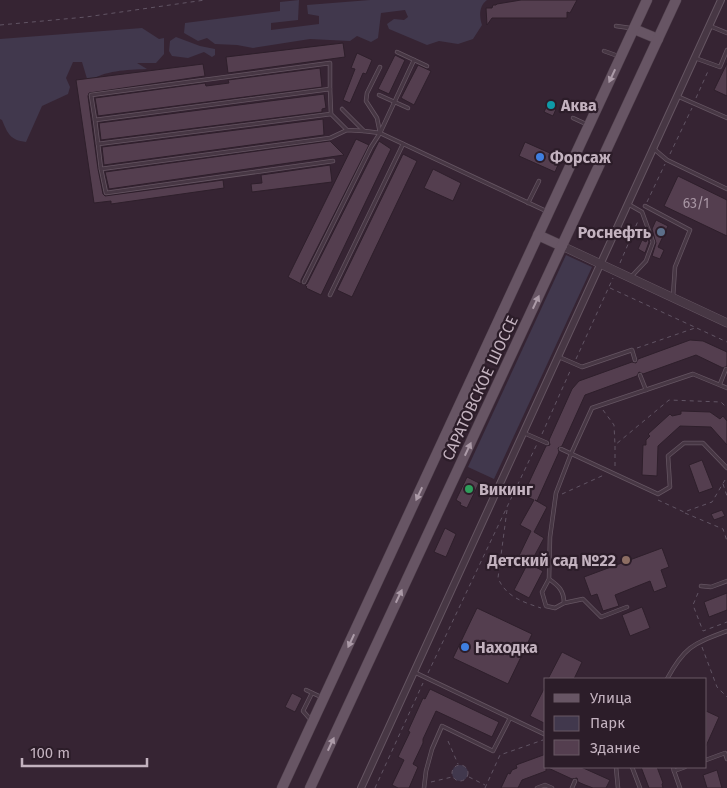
<svg xmlns="http://www.w3.org/2000/svg" width="727" height="788" font-family="'Fira Sans',sans-serif">
	<style>
		.green { fill: #41384d }
		.building { fill: #543e4f; stroke: #2e1f2b }
		.lines { fill: none; stroke-linecap: round; stroke-linejoin: round }
		.service-casing { stroke: #655562; stroke-width: 4.5 }
		.minor-casing { stroke: #655562; stroke-width: 8 }
		.tertiary-casing { stroke: #655562; stroke-width: 9 }
		.primary-casing { stroke: #50414d; stroke-width: 11 }
		.path { stroke: #615464; stroke-width: 1; stroke-dasharray: 4 4; stroke-linecap: butt }
		.service { stroke: #473744; stroke-width: 3 }
		.minor { stroke: #473744; stroke-width: 6 }
		.tertiary { stroke: #473744; stroke-width: 8 }
		.primary { stroke: #675564; stroke-width: 10 }
		.oneway { fill: #ac9ba8 }
		.culture-dot { fill: #0f9aa8; stroke: #2c1d29; stroke-width: 2 }
		.shop-dot { fill: #3f7fe0; stroke: #2c1d29; stroke-width: 2 }
		.service-dot { fill: #5c6f8a; stroke: #2c1d29; stroke-width: 2 }
		.leisure-dot { fill: #2e9e5b; stroke: #2c1d29; stroke-width: 2 }
		.education-dot { fill: #8d6e63; stroke: #2c1d29; stroke-width: 2 }
		.labels { text-anchor: middle; dominant-baseline: central; stroke-width: 4.5; stroke-linejoin: round; paint-order: stroke }
		.number-label { font-size: 14px; fill: #a795a3 }
		.poi-label { font-size: 16px; font-weight: bold; fill: #c3b2bf; stroke: #2c1d29; text-anchor: start }
		.street-label { font-size: 16px; fill: #c3b2bf; stroke: #2c1d29 }
	</style>
	<rect width="100%" height="100%" fill="#362433"/>
	<g class="green">
		<path d="M299 0 298 20 271 23V30L319 24V16L308 14 307 5 370 0H487C479 6 479 16 482 25L473 39 458 44 439 41 427 45 389 29 387 24 394 19 404 20 408 17 405 10 381 13 378 38 371 42 357 36 350 41 310 39 253 48 237 45 215 44 207 38 198 41 184 33 185 23 280 11V2Z"/>
		<path d="M142 28 159 39 164 38V54L156 63H137L147 69C126 70 105 70 88 82L82 62H73L66 78 70 87 68 94 42 106 26 142C10 140 8 134 2 120L0 119V39Z"/>
		<polygon points="176,37 200,46 215,49 215,55 212,57 204,52 188,58 172,56 169,51 170,41"/>
		<polygon points="566,255 592,267 494,479 468,467"/>
		<circle cx="460" cy="773" r="8"/>
	</g>
	<g class="building">
		<polygon points="521,0 577,0 570,13 567,12 567,18 492,18 487,25 486,8 492,8 493,5 496,5 497,4"/>
		<polygon points="343,43 345,57 228,73 226,57"/>
		<polygon points="357,53 372,60 366,74 363,73 350,103 343,100 355,69 351,68"/>
		<polygon points="395,55 405,60 389,94 378,89"/>
		<polygon points="727,63 727,96 714,90"/>
		<polygon points="203,64 205,76 89,93 88,96 98,169 103,194 105,196 223,180 224,188 111,204 111,201 94,203 76,80"/>
		<polygon points="418,65 431,71 414,105 401,98"/>
		<polygon points="320,68 322,87 98,116 95,98 205,83 206,86 229,83 228,80"/>
		<polygon points="324,94 326,108 322,109 322,112 101,140 99,123"/>
		<polygon points="550,99 556,102 553,108 556,109 553,116 544,112"/>
		<polygon points="323,119 324,135 104,165 102,147"/>
		<polygon points="356,139 369,145 301,280 301,284 288,277"/>
		<polygon points="330,141 344,155 109,189 105,172"/>
		<polygon points="379,141 391,149 321,295 306,288 307,287 305,285 307,284"/>
		<polygon points="525,142 561,158 555,172 519,156"/>
		<polygon points="403,154 417,161 352,297 337,290"/>
		<polygon points="330,165 332,182 252,192 251,184 262,183 261,175"/>
		<polygon points="433,169 461,183 453,201 424,188"/>
		<polygon points="678,176 727,200 727,236 664,206"/>
		<polygon points="656,220 668,226 658,247 664,250 660,259 652,256 656,243 652,229"/>
		<polygon points="648,238 649,242 645,253 638,249 642,240 646,242"/>
		<polygon points="690,340 703,341 727,352 727,366 723,368 696,355 643,374 639,372 637,376 585,395 562,446 558,448 559,452 537,501 535,500 547,507 534,532 544,538 530,564 543,571 529,598 514,590 528,563 518,558 531,531 520,525 534,500 523,495 546,446 550,445 549,440 572,389 579,381 632,362 636,363 638,359"/>
		<polygon points="681,411 710,412 720,419 723,416 727,421 727,445 711,427 680,426 658,446 657,476 642,475 643,445 646,445 646,440 650,436 648,434 670,414 672,416 681,414"/>
		<polygon points="702,460 713,488 699,493 689,465"/>
		<polygon points="467,477 479,483 467,508 460,505 461,503 456,500"/>
		<polygon points="722,510 725,516 714,520 711,514"/>
		<polygon points="445,528 456,534 446,557 434,552"/>
		<polygon points="662,548 669,567 661,570 667,587 654,592 650,581 615,595 619,606 603,611 597,594 591,596 584,577"/>
		<polygon points="727,593 727,610 709,617 704,602"/>
		<polygon points="642,607 650,628 630,636 622,615"/>
		<polygon points="477,608 532,634 508,684 453,658"/>
		<polygon points="562,652 582,662 574,679 548,679"/>
		<polygon points="546,685 546,724 530,716"/>
		<polygon points="430,689 499,722 492,737 436,711 423,739 423,743 413,764 418,767 409,788 398,788 392,785 404,760 398,757 410,732 408,731 423,698 425,699"/>
		<polygon points="292,693 302,698 295,712 285,707"/>
		<polygon points="706,711 719,717 706,746"/>
		<polygon points="546,754 546,767 581,767 610,780 606,788 593,788 585,785 578,782 577,778 572,779 546,767 546,771 522,780 518,788 501,788 508,773 510,774 512,770 517,768 516,765"/>
		<polygon points="641,767 657,767 663,783 662,784 663,788 649,788"/>
		<polygon points="717,770 722,788 707,788 703,775"/>
	</g>
	<g class="lines">
		<defs>
			<g id="service">
				<polyline points="616,26 630,28"/>
				<polyline points="710,26 727,33"/>
				<polyline points="604,51 618,56"/>
				<polyline points="397,52 427,66"/>
				<polyline points="695,58 720,67 727,50"/>
				<polyline points="414,60 380,133 546,211"/>
				<polyline points="379,95 408,108"/>
				<polyline points="677,96 727,118"/>
				<polyline points="342,109 364,131 380,133"/>
				<polyline points="573,118 586,124"/>
				<polyline points="95,120 91,95 330,63 330,89"/>
				<polyline points="347,130 331,114 98,144 101,169 330,138 347,130 364,131"/>
				<polyline points="98,144 95,120 330,89 331,113"/>
				<polyline points="654,149 667,160 727,189"/>
				<polyline points="101,169 106,193 333,161"/>
				<polyline points="528,203 539,181"/>
				<polyline points="628,204 642,212 653,242 646,261 630,278"/>
				<polyline points="645,206 690,230 675,267 673,297"/>
				<polyline points="304,282 371,147 380,133 377,118 366,101 367,93 380,67"/>
				<polyline points="330,295 403,144"/>
				<polyline points="559,357 582,367 632,350 635,360"/>
				<polyline points="640,375 646,390"/>
				<polyline points="720,384 726,369"/>
				<polyline points="524,433 547,443"/>
				<polyline points="561,449 658,494 670,487 668,456 684,443 703,443 727,468"/>
				<path d="M549 579C559 586 564 591 564 603"/>
				<polyline points="701,586 711,587 727,581"/>
				<polyline points="627,607 601,617 583,599 564,603 555,608 546,606 542,592 549,579 550,537 556,493 571,454 592,408 693,374 727,388"/>
				<polyline points="414,672 546,735"/>
				<path d="M667 679C685 646 693 644 727 631"/>
				<polyline points="306,690 321,697"/>
				<polyline points="310,719 303,711 312,693"/>
				<polyline points="706,760 725,753 727,759"/>
				<polyline points="616,767 618,788"/>
				<polyline points="632,767 640,788"/>
				<polyline points="673,767 674,771 685,767"/>
				<polyline points="674,771 680,788"/>
				<polyline points="424,788 426,771 432,749 442,726 493,751 510,718"/>
				<polyline points="537,788 545,785 552,788"/>
				<polyline points="572,788 575,781"/>
			</g>
			<polyline id="minor" points="361,788 721,0"/>
			<polyline id="tertiary" points="562,246 727,323"/>
			<g id="primary">
				<polyline points="634,29 658,39"/>
				<polyline points="538,235 562,246"/>
				<polyline points="282,788 647,0"/>
				<polyline points="310,788 676,0"/>
			</g>
		</defs>
		<use href="#service" class="service-casing"/>
		<use href="#minor" class="minor-casing"/>
		<use href="#tertiary" class="tertiary-casing"/>
		<use href="#primary" class="primary-casing"/>
		<g class="path">
			<polyline points="0,25 86,17 205,0"/>
			<polyline points="696,98 709,69"/>
			<polyline points="670,154 692,108"/>
			<polyline points="647,202 665,164"/>
			<polyline points="620,263 638,221"/>
			<polyline points="610,288 727,342"/>
			<polyline points="637,348 695,328"/>
			<polyline points="576,359 613,278"/>
			<polyline points="603,410 614,425 615,445"/>
			<polyline points="542,434 571,369"/>
			<polyline points="615,466 615,445 669,400 721,402 727,408"/>
			<polyline points="723,484 727,496"/>
			<polyline points="562,494 604,475"/>
			<polyline points="658,500 684,512 712,502 725,480"/>
			<path d="M507 510 498 578C506 597 523 602 541 608"/>
			<polyline points="685,513 723,529 727,541"/>
			<polyline points="698,593 693,605 703,631 727,622"/>
			<polyline points="702,647 717,687 727,697"/>
			<polyline points="428,673 537,444"/>
			<polyline points="448,741 458,764"/>
			<circle cx="460" cy="773" r="8"/>
			<polyline points="469,777 485,785"/>
			<polyline points="431,782 452,777"/>
			<polyline points="375,788 423,683"/>
			<polyline points="485,788 500,755 543,740"/>
		</g>
		<use href="#service" class="service"/>
		<use href="#minor" class="minor"/>
		<use href="#tertiary" class="tertiary"/>
		<use href="#primary" class="primary"/>
	</g>
	<defs><path id="oneway-solid" d="M-6-.8H1V-3.2L6.5 0L1 3.2V.8H-6Z" transform="scale(1.25)"/></defs>
	<g class="oneway">
		<use href="#oneway-solid" transform="translate(612 76) rotate(115)"/>
		<use href="#oneway-solid" transform="translate(536 302) rotate(-65)"/>
		<use href="#oneway-solid" transform="translate(468 449) rotate(-65)"/>
		<use href="#oneway-solid" transform="translate(419 494) rotate(115)"/>
		<use href="#oneway-solid" transform="translate(399 596) rotate(-65)"/>
		<use href="#oneway-solid" transform="translate(351 641) rotate(115)"/>
		<use href="#oneway-solid" transform="translate(331 744) rotate(-65)"/>
	</g>
	<circle class="culture-dot" cx="551" cy="105" r="5"/>
	<g class="shop-dot">
		<circle cx="540" cy="157" r="5"/>
		<circle cx="465" cy="647" r="5"/>
	</g>
	<circle class="service-dot" cx="661" cy="232" r="5"/>
	<circle class="leisure-dot" cx="469" cy="489" r="5"/>
	<circle class="education-dot" cx="626" cy="560" r="5"/>
	<g class="labels">
		<g class="number-label">
			<text x="696" y="203">63/1</text>
		</g>
		<g class="poi-label">
			<text x="561" y="105">Аква</text>
			<text x="550" y="157">Форсаж</text>
			<text x="651" y="232" text-anchor="end">Роснефть</text>
			<text x="479" y="489">Викинг</text>
			<text x="616" y="560" text-anchor="end">Детский сад №22</text>
			<text x="475" y="647">Находка</text>
		</g>
		<g class="street-label">
			<text transform="translate(480 388) rotate(-65)">САРАТОВСКОЕ ШОССЕ</text>
		</g>
	</g>
	<rect x="544" y="678" width="162" height="90" fill="#2c1d29" stroke="#685965"/>
	<rect x="554" y="694" width="25" height="8" fill="#675564" stroke="#685965"/>
	<text x="590" y="703" font-size="15" fill="#c3b2bf">Улица</text>
	<rect x="554" y="716" width="25" height="15" fill="#41384d" stroke="#685965"/>
	<text x="590" y="728" font-size="15" fill="#c3b2bf">Парк</text>
	<rect x="554" y="740" width="25" height="15" fill="#543e4f" stroke="#685965"/>
	<text x="590" y="753" font-size="15" fill="#c3b2bf">Здание</text>
	<path d="M22 758v8h125v-8" fill="none" stroke="#c3b2bf" stroke-width="2.5"/>
	<text x="30" y="758" font-size="15" fill="#c3b2bf" stroke="#2c1d29" stroke-width="4" paint-order="stroke">100 m</text>
</svg>
